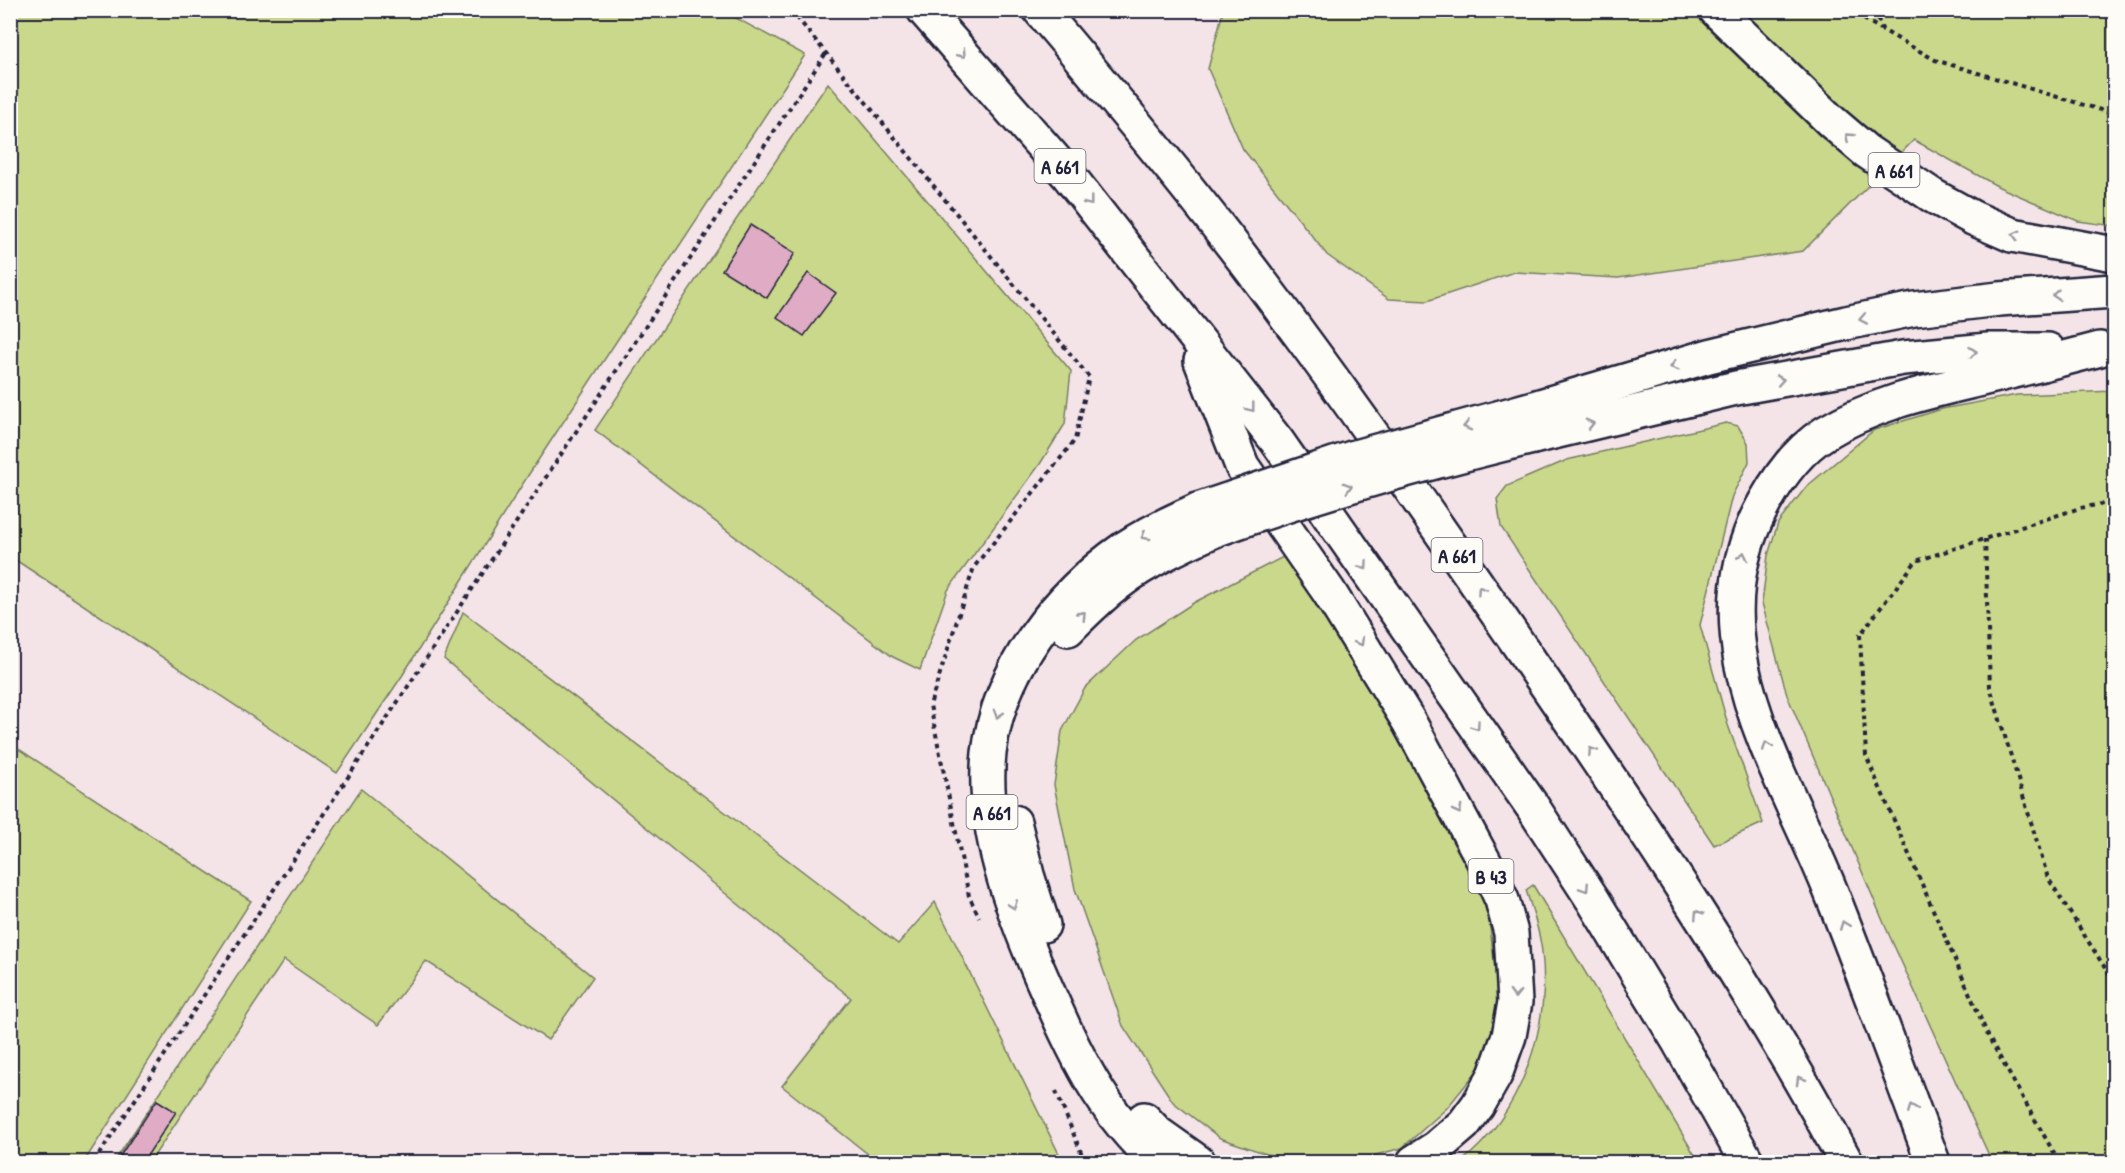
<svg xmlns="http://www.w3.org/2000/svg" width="2125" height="1173" font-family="'Patrick Hand',sans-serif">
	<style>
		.green { fill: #cad88b; stroke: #767d63; stroke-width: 1.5 }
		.building { fill: #e0abc4; stroke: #22223b; stroke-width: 1.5 }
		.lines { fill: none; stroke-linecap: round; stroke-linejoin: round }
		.highway-casing { stroke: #22223b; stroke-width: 38 }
		.path { stroke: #22223b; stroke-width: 4; stroke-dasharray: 4.5 4.5; stroke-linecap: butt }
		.highway { stroke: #fdfcf7; stroke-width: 33 }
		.highway-bridge-casing { stroke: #22223b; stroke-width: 38; stroke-linecap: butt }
		.highway-bridge { stroke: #fdfcf7; stroke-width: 33 }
		.oneway { stroke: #9a9aa2 }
		.labels { text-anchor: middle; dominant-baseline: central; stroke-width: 4.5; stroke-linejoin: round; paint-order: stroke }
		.shield { fill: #fdfcf7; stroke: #646373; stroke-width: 1.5 }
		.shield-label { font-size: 20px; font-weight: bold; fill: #22223b }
	</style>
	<rect width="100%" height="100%" fill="#f4e4e8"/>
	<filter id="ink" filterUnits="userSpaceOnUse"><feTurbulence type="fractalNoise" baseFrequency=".0167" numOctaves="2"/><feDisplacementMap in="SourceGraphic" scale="12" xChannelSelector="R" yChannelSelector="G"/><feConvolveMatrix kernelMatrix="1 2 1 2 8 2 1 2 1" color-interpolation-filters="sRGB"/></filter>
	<g filter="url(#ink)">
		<g class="green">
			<polygon points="10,11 723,11 805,55 529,474 402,676 337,773 11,557"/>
			<polygon points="1223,11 2114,11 2114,226 2078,221 1999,187 1914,140 1803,251 1618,278 1514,272 1427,301 1389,299 1327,255 1243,149 1208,69"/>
			<polygon points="828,83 1071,371 1065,424 1040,464 948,590 920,670 893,657 595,430"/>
			<polygon points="2114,391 2114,1162 1992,1162 1886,928 1787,695 1762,603 1768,555 1778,523 1806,487 1874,430 1942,409 2017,395"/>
			<polygon points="1726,423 1738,426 1748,443 1749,462 1732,496 1700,625 1728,725 1763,823 1714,845 1501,527 1497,499 1507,486 1567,460"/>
			<polygon points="1285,556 1357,667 1486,896 1500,1008 1485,1061 1447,1108 1402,1148 1349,1162 1290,1162 1220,1138 1173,1102 1123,1026 1075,889 1054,785 1062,731 1085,688 1136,640 1195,602"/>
			<polygon points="463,612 898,944 935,902 1063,1162 878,1162 782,1086 851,998 444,659"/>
			<polygon points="11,744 251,901 84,1162 11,1162"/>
			<polygon points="361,789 593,977 548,1040 426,961 378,1025 284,960 150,1162 114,1162"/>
			<path d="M1533 885 1699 1162H1461C1521 1115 1551 1027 1542 952 1540 931 1532 909 1526 890Z"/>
		</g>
		<g class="building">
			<polygon points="750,225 795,253 767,298 722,270"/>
			<polygon points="808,273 836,293 804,336 777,317"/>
			<polygon points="157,1100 176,1112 143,1162 116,1162"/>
		</g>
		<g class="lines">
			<defs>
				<g id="highway">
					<polyline points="924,10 1069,176 1277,441 1532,806 1593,900 1679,1042 1747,1162"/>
					<path d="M1040 10C1107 89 1174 169 1237 251 1336 380 1429 514 1521 648 1636 815 1750 984 1846 1162"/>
					<polyline points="1716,10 1832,122 1866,151 1933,196 1973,218 2012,235 2114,254"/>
					<polyline points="1201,361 1242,466 1329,592 1408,720 1487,867 1502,900 1511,933 1515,1002 1509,1036 1495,1075 1478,1105 1464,1124 1436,1148 1414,1162"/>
					<polyline points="1523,411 1709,356 1846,323 1914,309 1999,299 2114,291"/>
					<polyline points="1533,437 1736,388 1903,358 1988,350 2048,350"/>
					<path d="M1068 629C1093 604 1119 579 1150 562 1170 550 1191 541 1212 531"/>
					<polyline points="1014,822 1027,875 1043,925"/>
					<polyline points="1144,1119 1157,1133 1198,1162"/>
					<path d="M1158 1162C1100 1111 1074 1051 1043 981 1013 913 981 829 989 753 999 669 1057 595 1125 548 1148 533 1173 521 1198 510"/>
					<path d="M1933 1162C1900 1074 1868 985 1833 897 1784 771 1688 639 1765 502 1780 475 1798 450 1825 433 1871 405 1922 393 1973 381 2016 371 2058 360 2100 349"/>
				</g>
			</defs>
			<use href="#highway" class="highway-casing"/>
			<g class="path">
				<polyline points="791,10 1089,377 1075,440 974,567 930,705 969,896 979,917"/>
				<polyline points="1848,10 1935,60 2114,114"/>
				<polyline points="1874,10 1882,29"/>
				<polyline points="1985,539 1990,687 2048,878 2114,982"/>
				<polyline points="1056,1091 1085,1162"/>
				<polyline points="94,1162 826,53"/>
				<polyline points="2059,1162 1989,1038 1866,756 1860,635 1916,561 2080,508 2114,502"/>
			</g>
			<use href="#highway" class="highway"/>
			<defs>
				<g id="highway-bridge">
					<polyline points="1198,510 1355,457 1523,411"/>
					<path d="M1212 531C1317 493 1425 463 1533 437"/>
				</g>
			</defs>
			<use href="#highway-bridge" class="highway-bridge-casing"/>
			<use href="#highway-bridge" class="highway-bridge"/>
		</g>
		<defs><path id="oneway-chevron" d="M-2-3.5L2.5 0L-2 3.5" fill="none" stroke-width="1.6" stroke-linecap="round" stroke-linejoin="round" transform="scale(1.5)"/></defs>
		<g class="oneway">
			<use href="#oneway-chevron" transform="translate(962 54) rotate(49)"/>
			<use href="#oneway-chevron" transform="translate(1849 137) rotate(-139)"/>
			<use href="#oneway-chevron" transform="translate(1089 202) rotate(52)"/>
			<use href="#oneway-chevron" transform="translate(2016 235) rotate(-165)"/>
			<use href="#oneway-chevron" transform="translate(2056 295) rotate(176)"/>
			<use href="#oneway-chevron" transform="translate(1863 319) rotate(169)"/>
			<use href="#oneway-chevron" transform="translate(1973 352) rotate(-6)"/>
			<use href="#oneway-chevron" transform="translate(1674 366) rotate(163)"/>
			<use href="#oneway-chevron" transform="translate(1780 380) rotate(-10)"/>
			<use href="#oneway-chevron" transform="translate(1251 408) rotate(52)"/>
			<use href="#oneway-chevron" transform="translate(1590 424) rotate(-14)"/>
			<use href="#oneway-chevron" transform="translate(1467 426) rotate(166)"/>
			<use href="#oneway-chevron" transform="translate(1348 487) rotate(-17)"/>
			<use href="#oneway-chevron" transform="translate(1145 536) rotate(149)"/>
			<use href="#oneway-chevron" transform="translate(1743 556) rotate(-77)"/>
			<use href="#oneway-chevron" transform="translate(1364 566) rotate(55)"/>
			<use href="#oneway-chevron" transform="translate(1481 590) rotate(-124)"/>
			<use href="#oneway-chevron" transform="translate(1082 615) rotate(-46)"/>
			<use href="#oneway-chevron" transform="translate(1360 642) rotate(59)"/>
			<use href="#oneway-chevron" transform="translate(998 714) rotate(107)"/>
			<use href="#oneway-chevron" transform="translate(1476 726) rotate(55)"/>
			<use href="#oneway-chevron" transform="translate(1767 746) rotate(-110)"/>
			<use href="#oneway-chevron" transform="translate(1592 751) rotate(-124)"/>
			<use href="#oneway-chevron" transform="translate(1458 810) rotate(62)"/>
			<use href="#oneway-chevron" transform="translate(1585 888) rotate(57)"/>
			<use href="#oneway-chevron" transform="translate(1013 905) rotate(69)"/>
			<use href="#oneway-chevron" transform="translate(1698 914) rotate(-123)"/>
			<use href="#oneway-chevron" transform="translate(1844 925) rotate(-111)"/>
			<use href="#oneway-chevron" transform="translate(1515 994) rotate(91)"/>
			<use href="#oneway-chevron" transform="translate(1800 1080) rotate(-120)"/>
			<use href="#oneway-chevron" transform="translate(1912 1108) rotate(-111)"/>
		</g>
	</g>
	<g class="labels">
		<g class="shield">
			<rect x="1034.5" y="149" width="51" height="34" rx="4.5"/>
			<rect x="1868.5" y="153" width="51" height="34" rx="4.5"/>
			<rect x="1431.5" y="538" width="51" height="34" rx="4.5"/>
			<rect x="966.5" y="795" width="51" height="34" rx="4.5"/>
			<rect x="1468.5" y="859" width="45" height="34" rx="4.5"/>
		</g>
		<g class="shield-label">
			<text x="1060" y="166">A 661</text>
			<text x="1894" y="170">A 661</text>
			<text x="1457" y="555">A 661</text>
			<text x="992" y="812">A 661</text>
			<text x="1491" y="876">B 43</text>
		</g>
	</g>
	<rect width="2125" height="1173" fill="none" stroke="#fdfcf7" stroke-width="36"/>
	<rect x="18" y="18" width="2089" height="1137" fill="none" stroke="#22223b" stroke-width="2" filter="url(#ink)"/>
</svg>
